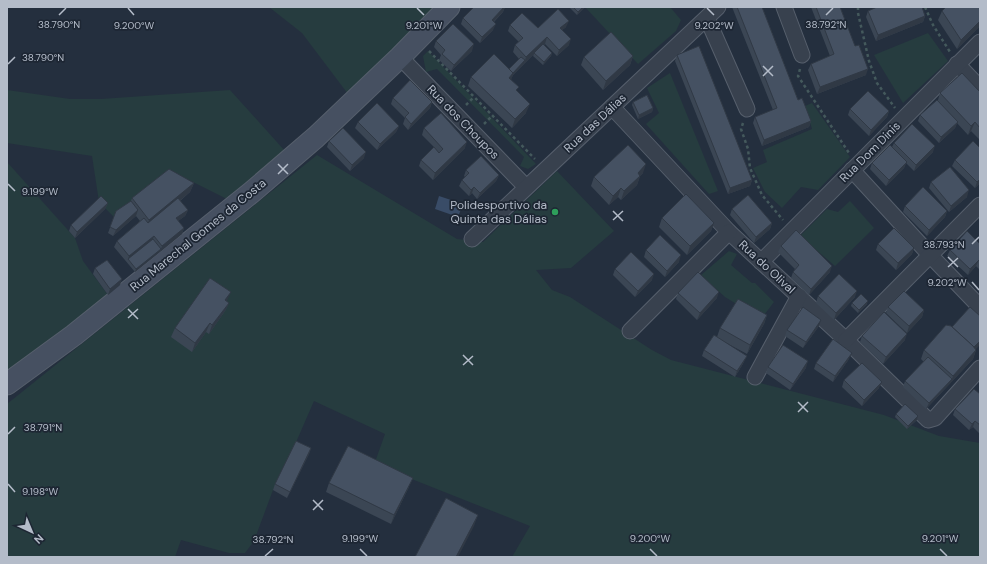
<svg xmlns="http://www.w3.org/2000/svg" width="987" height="564" font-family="'DM Sans',sans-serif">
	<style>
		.green { fill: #263c3f }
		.water { fill: #394c67 }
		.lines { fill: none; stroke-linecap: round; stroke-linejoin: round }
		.minor-casing { stroke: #565f6c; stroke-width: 17 }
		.secondary-casing { stroke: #565f6c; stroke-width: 23 }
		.path { stroke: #44595c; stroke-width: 2.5; stroke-dasharray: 3 3; stroke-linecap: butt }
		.minor { stroke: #38414e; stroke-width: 15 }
		.secondary { stroke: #465061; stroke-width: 21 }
		.wall { fill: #3b4654 }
		.shaded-wall { fill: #303945 }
		.building { fill: #455162; stroke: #303945 }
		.ticks { fill: none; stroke: #b4bcc9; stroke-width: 1.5 }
		.leisure-dot { fill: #2e9e5b; stroke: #1d2633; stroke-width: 1.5 }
		.labels { text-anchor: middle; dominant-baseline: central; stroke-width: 3.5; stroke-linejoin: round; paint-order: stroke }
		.street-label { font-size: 12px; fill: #b4bcc9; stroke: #1d2633 }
		.poi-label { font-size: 12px; fill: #b4bcc9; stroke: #1d2633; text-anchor: end }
		.ticks-label { font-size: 10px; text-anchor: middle; fill: #b4bcc9; stroke: #1d2633; stroke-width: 3.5; stroke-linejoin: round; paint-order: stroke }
	</style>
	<rect width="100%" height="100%" fill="#242f3e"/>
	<g class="green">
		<polygon points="269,7 435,7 348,94 302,33"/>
		<polygon points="585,7 670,7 681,20 676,31 638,64"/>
		<polygon points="928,33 948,61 903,103 874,55"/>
		<polygon points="428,51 536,164 528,169 520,166 524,157 437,69 426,72 423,56"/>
		<polygon points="670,73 718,191 709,194 646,124 659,113 647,88"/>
		<polygon points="7,90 70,99 101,99 230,90 285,151 227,199 175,173 114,217 99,202 92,156 7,143"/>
		<polygon points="812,103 850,157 818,190 801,187 782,208 765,192 753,168 767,162 763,150 812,129 805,106"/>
		<polygon points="317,155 457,239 483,242 557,171 614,231 571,268 536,270 552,290 570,297 652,350 671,360 884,415 939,436 980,443 980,557 512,557 530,526 399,474 375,462 385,434 314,401 294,447 273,490 254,541 245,553 229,553 181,540 175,557 7,557 7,404"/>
		<polygon points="7,162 75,238 83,261 108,295 7,373"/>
		<polygon points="850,201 874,228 835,266 800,236 827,209 838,212"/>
		<polygon points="729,251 737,254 731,265 752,283 755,283 774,302 761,319 725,297 701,275"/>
	</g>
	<polygon class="water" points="439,196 463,204 458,217 435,209"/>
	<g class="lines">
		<defs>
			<g id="minor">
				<polyline points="784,7 802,55"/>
				<polyline points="707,18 747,109"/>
				<polyline points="400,57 526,187"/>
				<polyline points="957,64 980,88"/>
				<polyline points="612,107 729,232 846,340 928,420 935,418 980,368"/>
				<polyline points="852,170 930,255 980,307"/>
				<polyline points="472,239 718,7"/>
				<polyline points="761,262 980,42"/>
				<polyline points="630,331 729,232"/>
				<polyline points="846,340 980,205"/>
				<polyline points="755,377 799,296"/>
			</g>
			<polyline id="secondary" points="7,384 74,335 252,192 316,137 400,57 449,7"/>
		</defs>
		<use href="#minor" class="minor-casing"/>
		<use href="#secondary" class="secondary-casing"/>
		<g class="path">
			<polyline points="858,7 858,13 869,61 877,83 895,108"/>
			<polyline points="925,7 933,25 950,52"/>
			<polyline points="429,51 535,159"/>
			<polyline points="800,69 798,76 849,153"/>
			<polyline points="466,105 474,97"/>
			<polyline points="743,123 741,129 748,149 750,168 762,195 783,220"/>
			<polyline points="484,124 492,116"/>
		</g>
		<use href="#minor" class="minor"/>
		<use href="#secondary" class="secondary"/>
	</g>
	<g class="wall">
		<polygon points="474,7 505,7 503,12 494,22 493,30 480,43 461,24 463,18"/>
		<polygon points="569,7 585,7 577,15"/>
		<polygon points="732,7 762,7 798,100 811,121 809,127 762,146 753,123 755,117 773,110"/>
		<polygon points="811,7 840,7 866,75 817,94 808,70 811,64 830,56"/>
		<polygon points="980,7 980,26 957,49 938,20 942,11"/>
		<polygon points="868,11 925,16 923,22 876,41 866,17"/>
		<polygon points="510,25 538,28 566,27 562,30 569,45 557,56 545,44 544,45 552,53 551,56 543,65 533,56 534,54 513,75 511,79 526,113 512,128 468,86 471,77 509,69 519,59 513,52 515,45 519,42 508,31"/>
		<polygon points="436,41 472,51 451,71 439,60 441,55 434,47"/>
		<polygon points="677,55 752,180 750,186 728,194 675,61"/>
		<polygon points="633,56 630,65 603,90 581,65 584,57"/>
		<polygon points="980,92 980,140 971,131 968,135 957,123 955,128 939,143 918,121 920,115 938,100 940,93"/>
		<polygon points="393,98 432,102 430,108 408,130 403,124 405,118 391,104"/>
		<polygon points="633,102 653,108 652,112 638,119 632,105"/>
		<polygon points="850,109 889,111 887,117 869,136 848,115"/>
		<polygon points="358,122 399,126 396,132 377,150 355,128"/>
		<polygon points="424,128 465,148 433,180 419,166 421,160 434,147 422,135"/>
		<polygon points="329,141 364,158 350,171 327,147"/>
		<polygon points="894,143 933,152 914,171 906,163 904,168 886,186 870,169 872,163 892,147"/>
		<polygon points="980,148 980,183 975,188 952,166 955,160"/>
		<polygon points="466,170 499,175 496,181 477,199 472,193 469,196 459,186 462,180 465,177 464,176"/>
		<polygon points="643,173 640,176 637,185 621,200 618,197 609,205 591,186 594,177"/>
		<polygon points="931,182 967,197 949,212 929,188"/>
		<polygon points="194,183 190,192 180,201 188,210 185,216 178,221 184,228 182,234 135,272 114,247 117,241 140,221 136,216 113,236 108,233 116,211 131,201 132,198"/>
		<polygon points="108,203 105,209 75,238 69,231 71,225"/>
		<polygon points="905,206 947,211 945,217 927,236 903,212"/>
		<polygon points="732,209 772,223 770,229 754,243 730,215"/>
		<polygon points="662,218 714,223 711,231 687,255 659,227"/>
		<polygon points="878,244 914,248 912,254 896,270 876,250"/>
		<polygon points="980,244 980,270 976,266 968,275 947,256 950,250"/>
		<polygon points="781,246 830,272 809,295 791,278 793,272 795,269 778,252"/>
		<polygon points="646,250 679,262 665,277 644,257"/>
		<polygon points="95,268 120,285 108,295 93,274"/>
		<polygon points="615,269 652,280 635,297 613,275"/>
		<polygon points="678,293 717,298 697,320 676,299"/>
		<polygon points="818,296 855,297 834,320 816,303"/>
		<polygon points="227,302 229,303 225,311 209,334 206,332 192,352 171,337 175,328"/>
		<polygon points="852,303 867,304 858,313 851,306"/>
		<polygon points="888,307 924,310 922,317 907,333 886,313"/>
		<polygon points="767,315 764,324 747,354 717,338 744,362 735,377 702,356 704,350 717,337 720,328"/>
		<polygon points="819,326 803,348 785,336 787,330"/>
		<polygon points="862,336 905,340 883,364 860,342"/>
		<polygon points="976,349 976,350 973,359 926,409 903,387 905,381 924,362 921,359 924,350"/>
		<polygon points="849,359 833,382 814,369 816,363"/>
		<polygon points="768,367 806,368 790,390 766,373"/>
		<polygon points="844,380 879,388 862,406 842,387"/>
		<polygon points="980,394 980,431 979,433 973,427 969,430 953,415 955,409"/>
		<polygon points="896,414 918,416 917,420 907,429 895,417"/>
		<polygon points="311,448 309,454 287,498 273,490 275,484"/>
		<polygon points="329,483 409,487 391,524 326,492"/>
	</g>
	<g class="shaded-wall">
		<polygon points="504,7 505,7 503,12 489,26 492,20"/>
		<polygon points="583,7 585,7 577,15 578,12"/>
		<polygon points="925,16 923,22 876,41 878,35"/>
		<polygon points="569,21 566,27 558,34 560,28"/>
		<polygon points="980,21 980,26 957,49 961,40"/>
		<polygon points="496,24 493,30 480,43 482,37"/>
		<polygon points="547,37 545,44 535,53 534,53 534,54 524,64 526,57"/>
		<polygon points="571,39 569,45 557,56 559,50"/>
		<polygon points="474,44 472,51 451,71 454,65"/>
		<polygon points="552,53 551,56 543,65 544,62"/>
		<polygon points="633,56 630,65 603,90 606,81"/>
		<polygon points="525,60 524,64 513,75 510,82 508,77"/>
		<polygon points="868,69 866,75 817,94 820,87"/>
		<polygon points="432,102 430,108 408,130 411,124"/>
		<polygon points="530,104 526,113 512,128 515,119"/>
		<polygon points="653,108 652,112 638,119 639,115"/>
		<polygon points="889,111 887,117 869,136 871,130"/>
		<polygon points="811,121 809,127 762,146 764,140"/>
		<polygon points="958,122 955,128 939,143 941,137"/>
		<polygon points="975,122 971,131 968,135 971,126"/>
		<polygon points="399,126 396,132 377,150 380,144"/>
		<polygon points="467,142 465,148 433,180 435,173"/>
		<polygon points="935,146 933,152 914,171 916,165"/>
		<polygon points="366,152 364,158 350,171 352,165"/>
		<polygon points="907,162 904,168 886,186 889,180"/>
		<polygon points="646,164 643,173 640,176 637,185 621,200 624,191 638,173"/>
		<polygon points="499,175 496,181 477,199 480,193"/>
		<polygon points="980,179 980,183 975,188 977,182"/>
		<polygon points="752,180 750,186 728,194 730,188"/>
		<polygon points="194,183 190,192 146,229 149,220"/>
		<polygon points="474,187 472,193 469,196 471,190"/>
		<polygon points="621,188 618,197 609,205 613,196"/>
		<polygon points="969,190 967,197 949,212 951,206"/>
		<polygon points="108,203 105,209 75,238 77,232"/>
		<polygon points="138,210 136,216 113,236 116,230"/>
		<polygon points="188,210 185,216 174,224 176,218"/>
		<polygon points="947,211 945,217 927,236 929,230"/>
		<polygon points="714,223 711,231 687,255 690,246"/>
		<polygon points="772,223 770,229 754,243 756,237"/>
		<polygon points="184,228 182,234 160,252 162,246"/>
		<polygon points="154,236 152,242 128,259 129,256"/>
		<polygon points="914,248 912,254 896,270 898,263"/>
		<polygon points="161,249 160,252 135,272 136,269"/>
		<polygon points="681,255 679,262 665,277 667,271"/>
		<polygon points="979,260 976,266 968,275 970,269"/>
		<polygon points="832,266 830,272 809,295 811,289"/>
		<polygon points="654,274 652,280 635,297 638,291"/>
		<polygon points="122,279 120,285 108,295 110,289"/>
		<polygon points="857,291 855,297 834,320 836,313"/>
		<polygon points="231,292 227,301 222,309 225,300"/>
		<polygon points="719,292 717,298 697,320 700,313"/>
		<polygon points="868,301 867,304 858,313 859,310"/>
		<polygon points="229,303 225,311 209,334 212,325"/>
		<polygon points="924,310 922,317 907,333 909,326"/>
		<polygon points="767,315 764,324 747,354 750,345"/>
		<polygon points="821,320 819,326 803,348 806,342"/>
		<polygon points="210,323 206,332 192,352 195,343"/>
		<polygon points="907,334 905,340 883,364 886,357"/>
		<polygon points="980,341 980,345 970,355 972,349"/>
		<polygon points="976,350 973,359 926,409 929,403 952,379 953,376"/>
		<polygon points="852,353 849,359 833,382 835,376"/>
		<polygon points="747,356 744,362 735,377 737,371"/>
		<polygon points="808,361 806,368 790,390 793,384"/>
		<polygon points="882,382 879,388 862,406 864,400"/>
		<polygon points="918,416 917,420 907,429 908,426"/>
		<polygon points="975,421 973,427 969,430 972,424"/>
		<polygon points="311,448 309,454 287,498 290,492"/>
		<polygon points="413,478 409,487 391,524 394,515"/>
		<polygon points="478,515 474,526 458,557 456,557"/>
	</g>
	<g class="building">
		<polygon points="474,7 504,7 492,20 496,24 482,37 463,18"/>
		<polygon points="573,7 583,7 578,12"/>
		<polygon points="737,7 762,7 798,100 802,98 811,121 764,140 755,117 777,108"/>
		<polygon points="816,7 840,7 855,46 859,45 868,69 820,87 811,64 834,54"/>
		<polygon points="877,7 922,7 925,16 878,35 868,11"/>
		<polygon points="946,7 980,7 980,21 961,40 942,11"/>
		<polygon points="558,9 569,21 560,28 571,39 559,50 547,37 526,57 515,45 523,38 510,25 522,13 538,28"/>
		<polygon points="453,24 474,44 454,65 442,54 445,50 436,41"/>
		<polygon points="611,32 633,56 606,81 584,57"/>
		<polygon points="543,44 552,53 544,62 534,53"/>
		<polygon points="699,46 752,180 730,188 677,55"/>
		<polygon points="494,54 513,73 509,78 519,87 516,90 530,104 515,119 471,77"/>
		<polygon points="521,57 525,60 513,73 509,69"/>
		<polygon points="962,73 980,92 980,128 975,122 971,126 940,93"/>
		<polygon points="410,80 432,102 411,124 405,117 409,113 393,98"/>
		<polygon points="868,91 889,111 871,130 850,109"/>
		<polygon points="647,95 653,108 639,115 633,102"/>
		<polygon points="937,100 958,122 941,137 920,115"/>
		<polygon points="377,103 399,126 380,144 358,122"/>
		<polygon points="441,113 467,142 435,173 421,160 434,147 439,153 443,149 424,128"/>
		<polygon points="912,124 935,146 916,165 894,143"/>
		<polygon points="343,128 366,152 352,165 329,141"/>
		<polygon points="973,141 980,148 980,179 977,182 955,160"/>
		<polygon points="628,145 646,164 638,173 640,176 624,191 621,188 613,196 594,177"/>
		<polygon points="890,145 907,162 889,180 872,163"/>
		<polygon points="481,156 499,175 480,193 474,187 471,190 462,180 469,173 466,170"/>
		<polygon points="950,167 969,190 951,206 931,182"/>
		<polygon points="169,169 194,183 149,220 132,198"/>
		<polygon points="923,187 947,211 929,230 905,206"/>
		<polygon points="686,194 714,223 690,246 662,218"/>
		<polygon points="748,195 772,223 756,237 732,209"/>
		<polygon points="101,196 108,203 77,232 71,225"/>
		<polygon points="178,198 188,210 176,218 184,228 162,246 154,236 129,256 117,241 144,218 148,223"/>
		<polygon points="131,201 138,210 116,230 110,227 116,211"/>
		<polygon points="894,228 914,248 898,263 878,244"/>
		<polygon points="796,230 832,266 811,289 793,272 799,265 781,246"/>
		<polygon points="967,231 980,244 980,262 979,260 970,269 950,250"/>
		<polygon points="660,235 681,255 667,271 646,250"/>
		<polygon points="153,239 161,249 136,269 128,259"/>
		<polygon points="631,252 654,274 638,291 615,269"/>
		<polygon points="107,260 122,279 110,289 95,268"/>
		<polygon points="698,272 719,292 700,313 678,293"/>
		<polygon points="839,274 857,291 836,313 818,296"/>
		<polygon points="210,278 231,292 225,300 229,303 212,325 210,323 195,343 175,328"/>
		<polygon points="904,291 924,310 909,326 888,307"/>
		<polygon points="861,294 868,301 859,310 852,303"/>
		<polygon points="738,299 767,315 750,345 720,328"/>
		<polygon points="803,307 821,320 806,342 787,330"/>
		<polygon points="970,307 980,316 980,341 974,347 952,327"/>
		<polygon points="884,312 907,334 886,357 862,336"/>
		<polygon points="946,325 951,326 973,346 976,350 953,376 924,350"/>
		<polygon points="714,335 747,356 737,371 704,350"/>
		<polygon points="833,339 852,353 835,376 816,363"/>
		<polygon points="783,345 808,361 793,384 768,367"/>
		<polygon points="928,357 952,379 929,403 905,381"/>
		<polygon points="862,363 882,382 864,400 844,380"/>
		<polygon points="974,389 980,394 980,425 975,421 972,424 955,409"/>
		<polygon points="905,404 918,416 908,426 896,414"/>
		<polygon points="296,441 311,448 290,492 275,484"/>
		<polygon points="348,446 413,478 394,515 329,483"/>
		<polygon points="446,498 478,515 456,557 415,557"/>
	</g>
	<path class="ticks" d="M128 8 134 15M417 8 424 15M707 8 714 15M59 15 66 8M826 15 833 8M8 64 15 57M763 66 773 76M763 76 773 66M278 164 288 174M278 174 288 164M8 184 15 191M613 211 623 221M613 220 623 211M972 244 979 237M948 257 958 267M948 267 958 258M972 282 979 290M128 309 138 319M128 318 138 309M463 355 473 365M463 365 473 356M798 402 808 412M798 412 808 402M8 434 15 427M8 484 15 492M313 500 323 510M313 510 323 500M360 549 367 556M650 549 657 556M940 549 947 556M265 556 273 549"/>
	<circle class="leisure-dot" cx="555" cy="212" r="4"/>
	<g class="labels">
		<g class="street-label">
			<text transform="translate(463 122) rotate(46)">Rua dos Choupos</text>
			<text transform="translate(595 123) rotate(-43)">Rua das Dálias</text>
			<text transform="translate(870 152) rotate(-45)">Rua Dom Dinis</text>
			<text transform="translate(198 235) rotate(-39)">Rua Marechal Gomes da Costa</text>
			<text transform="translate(767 267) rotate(43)">Rua do Olival</text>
		</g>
		<g class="poi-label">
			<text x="547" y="205">Polidesportivo da<tspan x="547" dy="14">Quinta das Dálias</tspan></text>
		</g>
	</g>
	<g class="ticks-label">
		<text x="59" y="28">38.790°N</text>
		<text x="826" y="28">38.792°N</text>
		<text x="134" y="29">9.200°W</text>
		<text x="424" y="29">9.201°W</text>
		<text x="714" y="29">9.202°W</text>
		<text x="43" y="61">38.790°N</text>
		<text x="40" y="195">9.199°W</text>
		<text x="944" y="248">38.793°N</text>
		<text x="947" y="286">9.202°W</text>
		<text x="43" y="431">38.791°N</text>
		<text x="40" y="495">9.198°W</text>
		<text x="360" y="542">9.199°W</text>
		<text x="650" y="542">9.200°W</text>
		<text x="940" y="542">9.201°W</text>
		<text x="273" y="543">38.792°N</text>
	</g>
	<rect width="987" height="564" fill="none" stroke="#b4bcc9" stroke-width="16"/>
	<g transform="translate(32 532) rotate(136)" stroke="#1d2633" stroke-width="3" paint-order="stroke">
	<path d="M0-3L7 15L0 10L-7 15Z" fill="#b4bcc9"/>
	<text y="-6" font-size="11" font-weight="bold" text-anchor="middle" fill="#b4bcc9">N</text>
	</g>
</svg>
